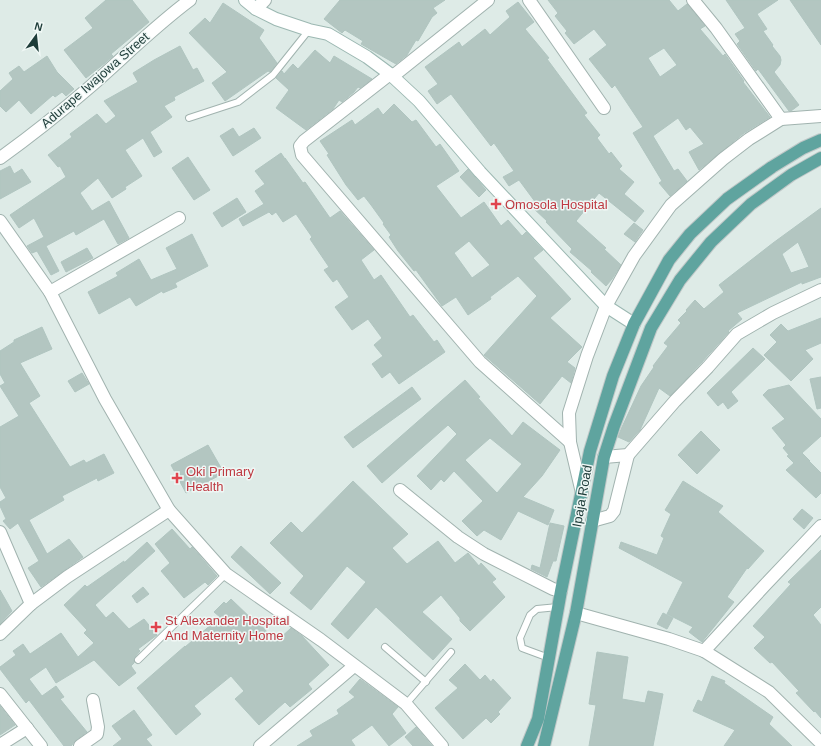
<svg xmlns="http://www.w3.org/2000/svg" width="821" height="746" font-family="Helvetica,sans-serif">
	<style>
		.building { fill: #b3c6c1; stroke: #b0c5c0; fill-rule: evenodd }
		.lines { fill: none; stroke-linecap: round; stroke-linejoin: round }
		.lane-casing { stroke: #a1b3af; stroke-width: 8 }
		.street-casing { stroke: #a1b3af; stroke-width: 14 }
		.secondary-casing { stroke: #9cb8b2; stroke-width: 14 }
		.primary-casing { stroke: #c0c8c8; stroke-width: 14 }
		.lane { stroke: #fff; stroke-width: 6 }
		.street { stroke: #fff; stroke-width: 12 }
		.secondary { stroke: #fff; stroke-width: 12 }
		.primary { stroke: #5fa49f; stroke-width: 12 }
		.health-dot { fill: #e0444e; stroke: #eff7f5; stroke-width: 1.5 }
		.labels { text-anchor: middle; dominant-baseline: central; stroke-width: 3; stroke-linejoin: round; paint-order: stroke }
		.street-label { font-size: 13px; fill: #1e3c39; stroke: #eff7f5 }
		.health-label { font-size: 13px; fill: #be3a42; stroke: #eff7f5; text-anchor: start }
	</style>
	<rect width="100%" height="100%" fill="#deebe7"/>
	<g class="building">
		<polygon points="106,0 132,0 149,22 111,54 113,56 105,63 86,78 64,50 93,28 85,18"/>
		<polygon points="340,0 445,0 433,8 437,13 432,17 418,41 416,40 407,55 396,64 361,44 363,41 345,30 342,33 324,19"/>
		<path d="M548 0H669L678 11 687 4 705 26 700 29 723 56 725 54 744 81 743 82 770 117 744 133 699 170 689 152 704 144 690 127 686 130 678 118 653 136 674 171 678 169 687 181 670 196 659 183 662 181 633 133 643 127 615 85 612 88 589 59 607 45 594 29 574 44 565 33 567 31 555 16 558 13ZM664 48 677 65 660 77 648 58Z"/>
		<polygon points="726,0 778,0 757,14 767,29 763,31 773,45 772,46 780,56 781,60 780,65 774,72 799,105 791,111 789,111 758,69 756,71 737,44 740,41 735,34 745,28"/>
		<polygon points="790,0 821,0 821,45"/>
		<polygon points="518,2 534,22 525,29 549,58 547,59 587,113 584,115 600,135 597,138 609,154 611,152 622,166 619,169 634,182 624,194 644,211 635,222 599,193 576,221 606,248 604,249 621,265 612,279 606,286 591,272 592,271 570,252 572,249 546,222 547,221 532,207 536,203 519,180 509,186 503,177 514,171 494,143 491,146 451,94 437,104 428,91 438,84 425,67 459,42 462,47 485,29 490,35 510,17 506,11"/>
		<polygon points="223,3 264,30 259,38 277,63 270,72 268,71 225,101 212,83 227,72 189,33 205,18 210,23"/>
		<polygon points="180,46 193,70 197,68 204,81 174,97 175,100 164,106 172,117 150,132 162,152 154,157 143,138 125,150 142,176 125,187 126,189 112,198 98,178 80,193 92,211 109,201 129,238 118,244 104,219 76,235 74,231 46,246 59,271 51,275 37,251 32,253 27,246 44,237 34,218 19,228 10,215 66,177 60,166 58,167 48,155 72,137 70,134 97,114 106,124 116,116 104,101 138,82 133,73 154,60"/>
		<polygon points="315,50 330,63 334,56 372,79 360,88 358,87 354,92 342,102 339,100 333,109 306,130 276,108 289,90 276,78 282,71 284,74 293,64 298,69"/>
		<polygon points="47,56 57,72 74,89 66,96 62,92 55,97 53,95 31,114 19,100 6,112 0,106 0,91 13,79 9,73 19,66 24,72"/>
		<path d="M394 104 412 122 416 120 436 147 440 144 459 171 436 186 461 218 484 202 501 226 508 220 522 236 526 232 543 250 533 258 571 299 550 318 582 347 567 362 575 368 571 383 562 376 540 404 484 355 537 296 518 276 490 297 491 299 468 315 456 297 442 306 416 270 414 271 398 251 389 237 391 235 383 224 384 223 371 205 364 196 358 200 346 185 327 155 329 154 320 141 352 120 355 125 378 108 383 115ZM469 241 490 265 472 278 454 253Z"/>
		<polygon points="233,128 239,137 254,128 261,138 233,156 220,136"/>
		<polygon points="281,153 285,159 285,158 303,183 305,182 330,218 340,211 374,250 361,260 374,280 381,275 410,317 413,315 434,342 437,340 445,352 399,384 390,372 382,378 372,364 383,356 374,345 382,338 368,319 352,330 335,307 349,297 337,279 333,282 324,270 329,267 310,239 312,237 296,214 283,222 276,212 272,215 269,212 243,226 239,219 264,204 255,191 265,184 255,171"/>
		<polygon points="188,157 210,190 194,200 172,168"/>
		<polygon points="10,166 14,174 22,169 31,182 0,199 0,171"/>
		<polygon points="468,169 486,190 479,197 460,177"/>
		<polygon points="237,198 246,212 222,227 213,213"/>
		<path d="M821 208V277L802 284V282L737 313 742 319 728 331 729 332 702 362 670 396 659 388 640 430 629 442 618 437 622 427 641 386 654 367 653 366 668 346 664 343 681 323 678 320 687 311 686 310 695 300 704 309 724 292 719 285 773 243ZM798 242 809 267 791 273 782 254Z"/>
		<polygon points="634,223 643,230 635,242 624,234"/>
		<polygon points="192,234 208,266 175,283 177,287 163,293 162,291 136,306 130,297 99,314 88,292 118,276 116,273 139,259 151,280 177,269 166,248"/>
		<polygon points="87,248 93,258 66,272 61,262"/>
		<polygon points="821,318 821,343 805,350 813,359 791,381 764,355 777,342 770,335 781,324 788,331"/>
		<polygon points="42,327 52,349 20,363 40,396 29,403 70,467 84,460 86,463 104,454 114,473 98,481 97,478 62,496 64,500 29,520 47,554 69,539 83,557 41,587 28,568 39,561 18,523 10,529 3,521 6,519 0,506 0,502 6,498 0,487 0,427 19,416 0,386 5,383 0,374 0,351 14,342 14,340"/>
		<polygon points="753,348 765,359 731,392 738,401 728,409 723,402 718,406 707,393"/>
		<polygon points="82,373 89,384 75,392 68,381"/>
		<polygon points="821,377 821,408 817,409 810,379"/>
		<path d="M465 380 480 397 478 398 512 436 523 422 560 450 542 476 523 497 554 510 548 525 518 511 501 540 484 530 477 536 462 521 483 501 454 471 444 482 441 479 431 490 417 476 457 434 448 425 382 483 367 466ZM490 438 522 464 497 493 465 460Z"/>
		<polygon points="789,385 821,419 821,436 802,453 810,461 809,461 821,473 821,493 816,498 786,470 794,463 787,456 789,455 783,448 786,445 772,428 785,419 763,395 768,390"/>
		<polygon points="412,387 421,399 353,448 344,437"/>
		<polygon points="701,431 720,450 697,474 678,455"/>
		<polygon points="208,445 224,473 186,493 171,465"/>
		<polygon points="353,481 408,534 392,548 407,564 438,541 455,563 468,553 479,566 481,563 496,579 492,582 505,597 470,631 460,621 460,618 441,595 422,612 452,639 433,660 376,607 348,639 331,624 366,582 347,566 311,610 290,593 304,576 270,543 291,522 302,533"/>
		<polygon points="683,481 723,506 718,512 764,551 748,569 747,568 727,597 734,602 702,642 689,632 693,627 667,614 683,582 619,548 621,542 657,555 664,538 661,536 671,514 665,510"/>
		<polygon points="802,509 813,518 804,529 793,519"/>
		<polygon points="550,523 564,526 556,561 553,561 547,577 531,569 532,565 540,568"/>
		<polygon points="172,529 190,549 192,547 217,576 208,585 205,582 184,598 161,571 170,563 155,544"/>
		<polygon points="147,542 155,551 95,605 106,618 113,612 129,629 144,619 157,635 138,649 140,651 135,657 134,663 131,666 136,673 119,686 94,660 56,683 46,667 29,679 42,696 56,686 64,697 60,699 87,732 76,740 71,746 64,746 29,700 26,703 0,669 0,667 16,655 13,651 23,644 30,654 61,633 78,657 94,643 84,633 87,630 64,605 85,585 87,587 124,561 124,563"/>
		<polygon points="241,546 281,583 270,594 231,557"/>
		<polygon points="821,550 821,607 813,615 821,625 821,718 815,711 814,712 796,693 799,691 772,662 770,663 754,648 765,637 753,626 791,584 788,582"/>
		<polygon points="143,587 149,594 137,603 132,596"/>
		<polygon points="0,590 12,611 0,624"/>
		<polygon points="231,599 257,624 259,623 276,642 291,628 302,636 329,665 308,684 312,689 290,707 285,702 259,725 235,699 244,691 231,676 194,706 201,714 176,735 137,688 185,646 185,647 220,617 214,612 224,602 226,604"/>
		<polygon points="663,613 673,618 667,629 657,624"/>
		<polygon points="597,652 628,657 622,699 645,703 648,691 663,694 653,746 589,746 596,705 589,704"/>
		<polygon points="465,664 480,680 485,675 491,682 493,679 511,698 498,712 500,714 491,723 486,718 463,739 435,708 458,688 449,680"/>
		<polygon points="712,676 725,681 724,683 773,717 769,724 792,746 724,746 735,730 693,711 698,700 702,702"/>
		<polygon points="360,679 398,707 392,714 406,733 389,746 372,725 351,740 355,746 297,746 313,736 310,731 339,714 337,710 355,697 349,692"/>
		<polygon points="0,706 15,725 0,735"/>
		<polygon points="134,710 152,735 146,739 152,746 113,746 122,739 112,726"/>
		<polygon points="416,727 432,746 413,746 405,737"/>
	</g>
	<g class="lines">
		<defs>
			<g id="lane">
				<polyline points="189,118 238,102 273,75 309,30"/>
				<polyline points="385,647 426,682"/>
				<polyline points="549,658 522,648 520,638 530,615 537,609 558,607"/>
				<polyline points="138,660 226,574"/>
				<polyline points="406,704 451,652"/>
			</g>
			<g id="street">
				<polyline points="529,0 604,108"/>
				<polyline points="693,0 716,28 781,119"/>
				<polyline points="256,9 265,0"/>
				<polyline points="390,74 304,141 300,146 302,155 480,362 570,442"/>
				<polyline points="393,76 488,0"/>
				<path d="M0 158C31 136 62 111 91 86 124 57 155 26 190 0"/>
				<polyline points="0,221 50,292 105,399 169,510 226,574 321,640 406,704 442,746"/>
				<polyline points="50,292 179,218"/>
				<polyline points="604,457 628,455 675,401 708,367 737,334 773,313 821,290"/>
				<polyline points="400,490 458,537 484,554 553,589 561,591"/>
				<polyline points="582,493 570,442 569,413 587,356 606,306 634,256 671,205 723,159 749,139 781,119 821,116"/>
				<polyline points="592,521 610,516 614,511 628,455"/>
				<polyline points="0,532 31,604"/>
				<polyline points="576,613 669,639 704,651 769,692 821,743"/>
				<polyline points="0,634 31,604 67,577 169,510"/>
				<polyline points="704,651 765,585 821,526"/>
				<polyline points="0,694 41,746"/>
				<polyline points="0,745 27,728"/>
				<polyline points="80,746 97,734 98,727 93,700"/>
				<polyline points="260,746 354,666"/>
			</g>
			<polyline id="secondary" points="245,0 256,9 276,19 309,30 328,34 367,57 390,74 419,101 480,172 606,306 634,324"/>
			<g id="primary">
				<polyline points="527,746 538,719 561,591 590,451 613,376 634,324 669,260 690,234 727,199 772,167 803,148 821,140"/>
				<polyline points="544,746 576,613 604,457 614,426 651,328 680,280 711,242 751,204 791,175 821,158"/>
			</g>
		</defs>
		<use href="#lane" class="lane-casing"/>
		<use href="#street" class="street-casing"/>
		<use href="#secondary" class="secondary-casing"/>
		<use href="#primary" class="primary-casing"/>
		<use href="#lane" class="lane"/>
		<use href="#street" class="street"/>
		<use href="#secondary" class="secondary"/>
		<use href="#primary" class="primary"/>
	</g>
	<g class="health-dot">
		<path d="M494 198h4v4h4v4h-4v4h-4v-4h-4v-4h4z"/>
		<path d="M175 472h4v4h4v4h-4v4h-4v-4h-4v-4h4z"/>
		<path d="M154 621h4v4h4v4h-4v4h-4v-4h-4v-4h4z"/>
	</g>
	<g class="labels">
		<g class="street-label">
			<text transform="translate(95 80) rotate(-41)">Adurape Iwajowa Street</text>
			<text transform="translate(582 496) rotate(-80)">Ipaja Road</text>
		</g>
		<g class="health-label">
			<text x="505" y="204">Omosola Hospital</text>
			<text x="186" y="471">Oki Primary<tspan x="186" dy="15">Health</tspan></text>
			<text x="165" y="620">St Alexander Hospital<tspan x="165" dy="15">And Maternity Home</tspan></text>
		</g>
	</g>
	<g transform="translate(36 36) rotate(15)" stroke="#eff7f5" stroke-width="3" paint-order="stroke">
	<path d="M0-3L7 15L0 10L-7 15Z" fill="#1e3c39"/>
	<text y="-6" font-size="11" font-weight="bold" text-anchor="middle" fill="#1e3c39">N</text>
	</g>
</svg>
